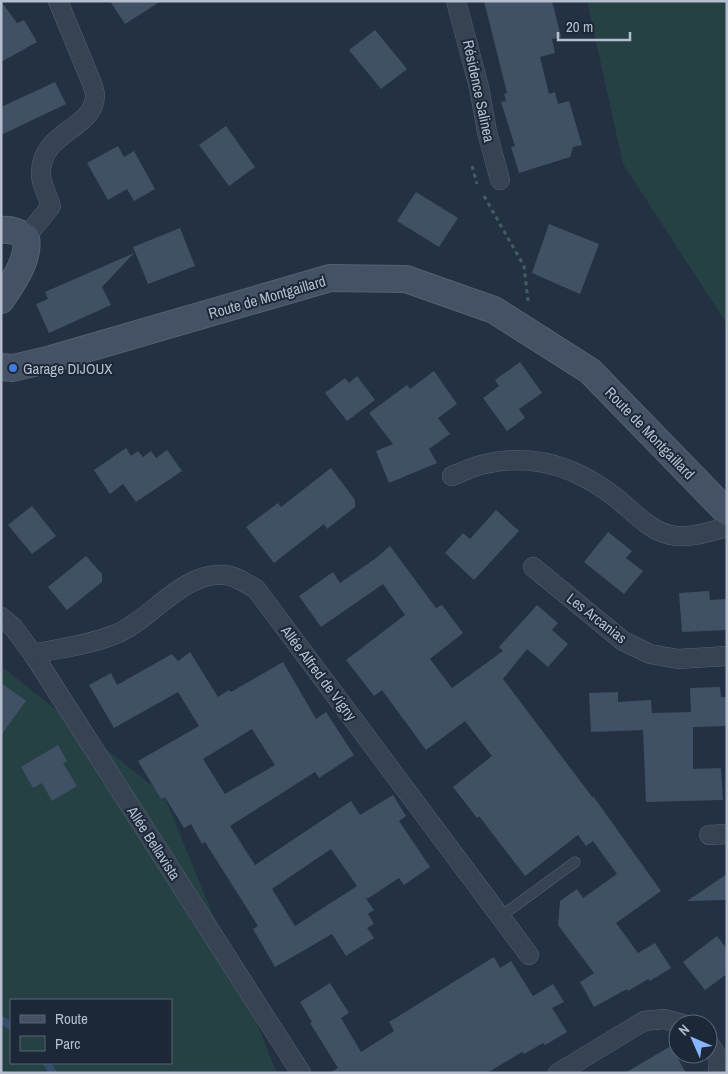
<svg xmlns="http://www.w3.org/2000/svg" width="728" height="1074" font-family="'Archivo Narrow',sans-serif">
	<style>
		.green { fill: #254144; fill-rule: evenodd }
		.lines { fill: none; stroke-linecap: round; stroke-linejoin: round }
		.stream { stroke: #354d6c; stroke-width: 8 }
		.building { fill: #415165; fill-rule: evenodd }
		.lane-casing { stroke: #556170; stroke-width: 11 }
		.street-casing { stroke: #556170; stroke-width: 20 }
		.secondary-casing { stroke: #556170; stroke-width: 28 }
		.path { stroke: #435e61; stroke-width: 3; stroke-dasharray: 4 4; stroke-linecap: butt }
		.lane { stroke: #374352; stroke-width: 10 }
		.street { stroke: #374352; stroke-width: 19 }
		.secondary { stroke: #455266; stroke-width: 26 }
		.shop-dot { fill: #3f7fe0; stroke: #1c2838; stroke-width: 2 }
		.labels { text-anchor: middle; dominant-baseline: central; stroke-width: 4; stroke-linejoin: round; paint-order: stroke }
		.street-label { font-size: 15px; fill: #b4becd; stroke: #1c2838 }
		.poi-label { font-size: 15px; fill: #b4becd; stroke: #1c2838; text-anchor: start }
	</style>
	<rect width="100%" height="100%" fill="#233143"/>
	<g class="green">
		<polygon points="587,1 727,1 727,324 623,164"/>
		<path d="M1 666 164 795 277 1073H1ZM11 1000H171V1063H11Z"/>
	</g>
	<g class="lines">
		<g class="stream">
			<polyline points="1,1020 11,1026"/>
			<polyline points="47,1063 53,1073"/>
		</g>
	</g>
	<g class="building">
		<polygon points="1,1 17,23 24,20 37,42 1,62"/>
		<polygon points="110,1 161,1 125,24"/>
		<polygon points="484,1 552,1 561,37 552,39 555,53 540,57 549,94 555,92 558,104 569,101 582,145 573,147 570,157 519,173 511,147 515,146 501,102 506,101 504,94 507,93"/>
		<polygon points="375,30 407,69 381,89 349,50"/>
		<polygon points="55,82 66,104 1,135 1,107"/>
		<polygon points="226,126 255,167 229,186 199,145"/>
		<polygon points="118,146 124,157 134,151 155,189 134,201 127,189 108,200 87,163"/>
		<polygon points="416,192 458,218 439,247 397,221"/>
		<polygon points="549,224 599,244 580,294 532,273"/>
		<polygon points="180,228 195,266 148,284 133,247"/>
		<polygon points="134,253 102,287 111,305 49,333 36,304 48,299 45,292"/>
		<polygon points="520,362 542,393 519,409 525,418 507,431 483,398 499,386 495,380"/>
		<polygon points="434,371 457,404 438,418 450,434 429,449 437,463 389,483 376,451 393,444 369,413 407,385 410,389"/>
		<polygon points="357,376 375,400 347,421 325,393 345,378 349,383"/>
		<polygon points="126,448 131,456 138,451 143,457 151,451 156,458 167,450 182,471 136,502 123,484 110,494 94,470"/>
		<polygon points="331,468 355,500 355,507 327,529 324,524 274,563 246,527 278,503 281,507"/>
		<polygon points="32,506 56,536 32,554 8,525"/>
		<polygon points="496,510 519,531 474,580 445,553 463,533 470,539"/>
		<polygon points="608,532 632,551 626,558 643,571 624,594 584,562"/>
		<polygon points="390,546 436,608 442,605 463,633 430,659 452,688 503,651 499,647 537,605 558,623 552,630 568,644 548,667 527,649 503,679 593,798 593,796 661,891 616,923 638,953 655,943 671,968 650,981 648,979 628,991 627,989 594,1007 580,982 594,973 558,925 560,901 577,889 583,898 617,874 593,841 586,846 578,835 525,876 479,816 477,818 453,787 492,756 465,721 426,750 382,690 374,696 346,660 405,615 383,584 321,627 299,596 333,572 340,583 376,558"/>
		<polygon points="86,556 102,574 102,582 67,610 48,587"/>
		<polygon points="709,591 710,600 727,599 727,630 682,632 679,593"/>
		<path d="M190 652 218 697 229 690 231 692 283 662 316 719 326 712 354 755 319 778 315 772 230 826 255 865 351 801 360 815 393 795 406 816 399 821 430 867 404 885 399 878 367 899 364 896 374 910 368 914 374 924 367 928 374 938 346 956 332 934 275 967 253 929 258 926 205 842 202 844 191 824 184 828 165 797 161 799 138 761 199 726 178 692 114 728 89 685 111 673 117 685 172 654 178 661ZM252 729 275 765 225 794 203 759ZM331 849 357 886 295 926 272 889Z"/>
		<polygon points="1,683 26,701 1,735"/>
		<polygon points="720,687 721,697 727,697 727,726 693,727 693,769 721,768 723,800 646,802 643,730 591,732 589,693 618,692 618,702 651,700 652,713 691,712 690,688"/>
		<polygon points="58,745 67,761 63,763 77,786 52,801 42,783 33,788 21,767"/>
		<polygon points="727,874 727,900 687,901"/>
		<polygon points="717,936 727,949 727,974 705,990 683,962"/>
		<polygon points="494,957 500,968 511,961 533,996 553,984 564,1002 552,1008 567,1032 545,1045 543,1043 524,1054 522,1052 487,1073 330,1073 338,1068 310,1023 312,1022 300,1002 330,983 349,1013 341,1018 361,1052 394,1031 389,1022"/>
		<polygon points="671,1046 686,1073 625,1073"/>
	</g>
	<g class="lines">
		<defs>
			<polyline id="lane" points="500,917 575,862"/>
			<g id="street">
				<polyline points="456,1 479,87 487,132 500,180"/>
				<path d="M26 237 51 206C48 196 40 182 41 172 42 131 94 129 95 96 95 91 93 86 91 81L58 1"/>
				<path d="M452 476C463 472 474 466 485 464 536 452 580 468 620 501 634 513 651 531 670 535 690 539 708 532 727 527"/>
				<polyline points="533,567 623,641 650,654 678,659 727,656"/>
				<polyline points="1,617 13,627 33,654 301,1073"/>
				<path d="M33 654C60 648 90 645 116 634 152 619 183 571 225 575 236 576 247 584 256 589L529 955"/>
				<polyline points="709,835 727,834"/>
				<polyline points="708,1042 719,1059 718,1073"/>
				<polyline points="558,1073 644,1021 664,1019 683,1024"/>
			</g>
			<g id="secondary">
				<path d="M1 230C12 229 18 232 26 237 30 259 13 282 1 300"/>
				<polyline points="1,367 13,368 51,359 330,278 406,279 494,310 590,371 727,512"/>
			</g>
		</defs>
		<use href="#lane" class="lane-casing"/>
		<use href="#street" class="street-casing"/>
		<use href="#secondary" class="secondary-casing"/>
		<g class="path">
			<polyline points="472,166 477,184"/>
			<polyline points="484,196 524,266 528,301"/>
		</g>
		<use href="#lane" class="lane"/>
		<use href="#street" class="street"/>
		<use href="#secondary" class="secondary"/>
	</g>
	<circle class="shop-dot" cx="13" cy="368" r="5"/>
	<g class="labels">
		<g class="street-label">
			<text transform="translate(479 91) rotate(78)">Résidence Salinea</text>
			<text transform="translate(267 297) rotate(-16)">Route de Montgaillard</text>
			<text transform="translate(650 433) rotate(46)">Route de Montgaillard</text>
			<text transform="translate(597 618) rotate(38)">Les Arcanias</text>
			<text transform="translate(319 673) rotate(53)">Allée Alfred de Vigny</text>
			<text transform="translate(154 843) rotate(57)">Allée Bellavista</text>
		</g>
		<g class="poi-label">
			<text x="23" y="368">Garage DIJOUX</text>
		</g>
	</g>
	<rect width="728" height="1074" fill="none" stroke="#b4becd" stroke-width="5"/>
	<rect x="10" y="999" width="162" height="65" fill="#1c2838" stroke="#596474"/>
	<rect x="20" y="1015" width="25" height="8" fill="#455266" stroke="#596474"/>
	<text x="55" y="1024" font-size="15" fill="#b4becd">Route</text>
	<rect x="20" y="1036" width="25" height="15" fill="#254144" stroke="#596474"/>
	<text x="55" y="1049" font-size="15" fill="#b4becd">Parc</text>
	<g transform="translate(693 1039) rotate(315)"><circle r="24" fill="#1c2838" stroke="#596474"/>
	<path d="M0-4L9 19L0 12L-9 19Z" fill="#87b8ff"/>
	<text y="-8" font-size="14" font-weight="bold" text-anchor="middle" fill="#b4becd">N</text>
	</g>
	<path d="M558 32v8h72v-8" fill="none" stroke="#b4becd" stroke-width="2.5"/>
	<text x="566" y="32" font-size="15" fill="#b4becd" stroke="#1c2838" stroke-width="4" paint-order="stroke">20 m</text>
</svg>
